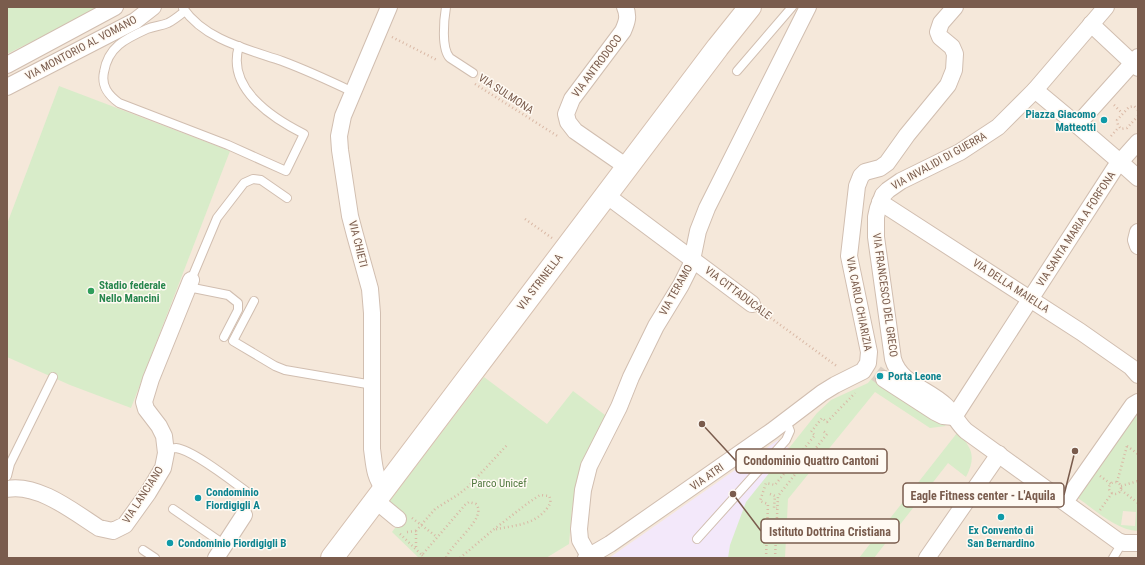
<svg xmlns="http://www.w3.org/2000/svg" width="1145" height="565" font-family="'Roboto Condensed',sans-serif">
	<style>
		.residential { fill: #f5e8da }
		.education { fill: #f3e8fa }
		.green { fill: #d8ecc9; fill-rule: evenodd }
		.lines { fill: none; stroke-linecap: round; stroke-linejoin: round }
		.street-tunnel { stroke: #dcd0c4; stroke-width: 16; stroke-dasharray: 16 8; stroke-linecap: butt }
		.lane-casing { stroke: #d1beb0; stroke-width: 10 }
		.street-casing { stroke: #d1beb0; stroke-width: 18 }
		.secondary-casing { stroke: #d6c0b0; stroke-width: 24 }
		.path { stroke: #d9b8a5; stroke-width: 2.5; stroke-dasharray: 1 3; stroke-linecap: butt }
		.lane { stroke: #fff; stroke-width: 8 }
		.street { stroke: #fff; stroke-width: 16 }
		.secondary { stroke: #fff; stroke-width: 22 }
		.culture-dot { fill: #0f9aa8; stroke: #fffaf3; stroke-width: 1.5 }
		.leisure-dot { fill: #2e9e5b; stroke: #fffaf3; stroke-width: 1.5 }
		.labels { text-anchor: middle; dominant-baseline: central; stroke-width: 3; stroke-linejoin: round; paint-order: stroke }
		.street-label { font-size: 11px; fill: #7a5c4d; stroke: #fffaf3 }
		.culture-label { font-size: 11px; font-weight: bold; fill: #0d838f; stroke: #fffaf3; text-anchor: start }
		.leisure-label { font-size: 11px; font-weight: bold; fill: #27864d; stroke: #fffaf3; text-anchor: start }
		.park-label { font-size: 11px; fill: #537a41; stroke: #fffaf3 }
		.leader { fill: none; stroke: #7a5c4d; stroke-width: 1.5 }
		.callout-dot { fill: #7a5c4d; stroke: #fffaf3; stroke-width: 1.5 }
		.callout { fill: #fffaf3; stroke: #7a5c4d; stroke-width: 1.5 }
		.callout-label { font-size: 12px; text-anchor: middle; font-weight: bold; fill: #7a5c4d }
	</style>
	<rect width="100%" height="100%" fill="#fdf6ec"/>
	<polygon class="residential" points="100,7 1138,7 1138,558 7,558 7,54"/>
	<polygon class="education" points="778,440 801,458 776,490 770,558 609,558"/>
	<g class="green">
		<polygon points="7,7 100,7 100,8 7,54"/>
		<polygon points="59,86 230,151 131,408 70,385 7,357 7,224"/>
		<polygon points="484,377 547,424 573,391 609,418 576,490 572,508 569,544 546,558 419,558 392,532 404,516 388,503"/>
		<polygon points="872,378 946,426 930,428 875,392 788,499 785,558 728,558 730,545 746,502 817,413 831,400 868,383"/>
		<path d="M1136 409 1138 432V531C1115 530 1093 508 1075 496ZM1123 511 1136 512 1135 526 1121 525Z"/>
		<path d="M957 433C973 447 976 458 966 477L948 463 874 558H859Z"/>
	</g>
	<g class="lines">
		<polyline class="street-tunnel" points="876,373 884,379"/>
		<defs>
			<g id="lane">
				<path d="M446 7C444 19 441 49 450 58L473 73"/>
				<path d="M183 8C205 40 247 49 282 61 306 70 330 81 353 92"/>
				<path d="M185 11C180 15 174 20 168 23 161 26 154 26 147 29 125 39 108 47 104 72 101 86 108 95 119 103L228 145 286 171 304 134C272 118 226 88 239 46"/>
				<polyline points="737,71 792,7"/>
				<polyline points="191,280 217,218 244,183 253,179 261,180 287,198"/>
				<polyline points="188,287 228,295 238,303 238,310 224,337"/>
				<polyline points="254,301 233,341 275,366 285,370 373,385"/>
				<path d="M166 449C169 449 173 448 176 448 193 450 232 481 247 492"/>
				<polyline points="7,476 10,464 53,377"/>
				<polyline points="173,509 225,545"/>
				<polyline points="697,539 786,440 790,431 786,421"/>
				<polyline points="143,550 155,558"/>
				<polyline points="1113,558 1122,543"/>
			</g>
			<g id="street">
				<path d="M625 7C629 16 627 22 623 31L572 99 566 114 568 122 575 131 627 167"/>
				<path d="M1106 7 1035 90 998 127 960 152 901 181 888 190 883 195 878 208 876 217V237L893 359C900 384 929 389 946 406 954 414 958 424 966 431L1118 541 1124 543H1138"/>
				<polyline points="1091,24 1138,68"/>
				<polyline points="1138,57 1077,125 1120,162 1138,142"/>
				<polyline points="7,65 115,7"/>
				<polyline points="7,87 135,21 153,7"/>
				<polyline points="1035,90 1077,125"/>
				<polyline points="606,195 752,304"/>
				<polyline points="880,202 1081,332 1131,367 1138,375"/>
				<polyline points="1138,232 1136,240 1138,246"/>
				<polyline points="884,379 935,412 943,416 954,417"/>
				<polyline points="954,417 1115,168 1120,162 1138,178"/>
				<path d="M384 488C374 478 374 462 372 449V313L370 289 355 235 350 216 340 150 339 136 343 116 389 7"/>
				<path d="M7 489C38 483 74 512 99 528L113 531 125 525 148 493 163 468 166 453 164 436 159 426 146 409 144 402 151 379 191 280"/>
				<polyline points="375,500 398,519"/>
				<polyline points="1065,502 1133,405 1138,402"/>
				<polyline points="589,556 580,540 579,529 583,490 589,466 619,407 631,377 656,326 681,285 691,265 698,231 707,208 808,7"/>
				<polyline points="216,558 244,515"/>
				<polyline points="586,558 610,544 772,431 822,393 835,385 863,371 868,363 869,352 849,256 857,186 861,176 865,172 880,168 887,163 907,135 948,85 954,70 955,54 952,47 940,37 938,32 941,23 955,7"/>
				<polyline points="927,558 999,454"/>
			</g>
			<polyline id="secondary" points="332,558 718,47 750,7"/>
		</defs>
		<use href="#lane" class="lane-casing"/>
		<use href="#street" class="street-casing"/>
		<use href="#secondary" class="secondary-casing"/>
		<g class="path">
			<polyline points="392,37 437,60"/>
			<polyline points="475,84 559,137"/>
			<polyline points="1114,105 1122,113"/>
			<polyline points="1138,110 1134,106 1129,107 1117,120 1118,125 1121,129 1127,128 1138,116"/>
			<polyline points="1111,136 1119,127"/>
			<polyline points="525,219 552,238"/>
			<polyline points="764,313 838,367"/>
			<polyline points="1127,446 1138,454"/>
			<polyline points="1100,476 1111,484"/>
			<circle cx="1115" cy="488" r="6"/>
			<polyline points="1117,482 1127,446"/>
			<polyline points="1121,486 1138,481"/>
			<polyline points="1121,490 1138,503"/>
			<polyline points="770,494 775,496 774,508 777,508"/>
			<polyline points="1100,510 1112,493"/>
			<polyline points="412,518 437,537"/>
			<polyline points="777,520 801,522"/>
			<polyline points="416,531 435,509 459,494 469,486 508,444"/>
			<polyline points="407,532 416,531 416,548"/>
			<path d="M400 534 422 555 465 505 469 502 476 504C488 518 451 543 446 558"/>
			<polyline points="422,555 425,558"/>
			<path d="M460 558 493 530 528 503 540 495 549 496C551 500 551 503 548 507 535 526 513 525 493 530"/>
			<polyline points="766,558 768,504 760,501 766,483 775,485 815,435 811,432 822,418 827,422 855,393"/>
			<polyline points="775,558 778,496 827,434 822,430"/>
		</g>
		<use href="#lane" class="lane"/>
		<use href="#street" class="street"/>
		<use href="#secondary" class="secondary"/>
	</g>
	<g class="culture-dot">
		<circle cx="1104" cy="120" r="4"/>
		<circle cx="880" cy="376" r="4"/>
		<circle cx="198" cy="498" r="4"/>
		<circle cx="1001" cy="517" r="4"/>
		<circle cx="170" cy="543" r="4"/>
	</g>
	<circle class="leisure-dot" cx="91" cy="291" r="4"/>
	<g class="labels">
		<g class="street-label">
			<text transform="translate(81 48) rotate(-28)">VIA MONTORIO AL VOMANO</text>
			<text transform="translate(597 66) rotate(-53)">VIA ANTRODOCO</text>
			<text transform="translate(506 94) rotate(33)">VIA SULMONA</text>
			<text transform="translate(939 161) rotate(-29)">VIA INVALIDI DI GUERRA</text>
			<text transform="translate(1076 229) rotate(-57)">VIA SANTA MARIA A FORFONA</text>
			<text transform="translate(358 244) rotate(76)">VIA CHIETI</text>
			<text transform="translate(540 282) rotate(-53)">VIA STRINELLA</text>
			<text transform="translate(1011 286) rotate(33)">VIA DELLA MAIELLA</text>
			<text transform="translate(676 290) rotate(-61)">VIA TERAMO</text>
			<text transform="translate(738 293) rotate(37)">VIA CITTADUCALE</text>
			<text transform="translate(885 295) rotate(82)">VIA FRANCESCO DEL GRECO</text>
			<text transform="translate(859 304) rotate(79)">VIA CARLO CHIARIZIA</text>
			<text transform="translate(707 477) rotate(-35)">VIA ATRI</text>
			<text transform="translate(143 495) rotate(-57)">VIA LANCIANO</text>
		</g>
		<g class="culture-label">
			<text x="1096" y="114" text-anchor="end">Piazza Giacomo<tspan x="1096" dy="13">Matteotti</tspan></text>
			<text x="888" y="376">Porta Leone</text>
			<text x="206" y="492">Condominio<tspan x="206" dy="13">Fiordigigli A</tspan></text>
			<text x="1001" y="530" text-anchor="middle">Ex Convento di<tspan x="1001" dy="13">San Bernardino</tspan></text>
			<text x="178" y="543">Condominio Fiordigigli B</text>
		</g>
		<g class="leisure-label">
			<text x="99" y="285">Stadio federale<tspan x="99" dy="13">Nello Mancini</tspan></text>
		</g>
		<g class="park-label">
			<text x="499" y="483">Parco Unicef</text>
		</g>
	</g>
	<path class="leader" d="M702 424L736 461M1075 451L1064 495M733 494L761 531"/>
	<g class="callout-dot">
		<circle cx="702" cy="424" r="4"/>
		<circle cx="1075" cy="451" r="4"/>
		<circle cx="733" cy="494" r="4"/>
	</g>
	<g class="callout">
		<rect x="736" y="449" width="151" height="24" rx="4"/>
		<rect x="903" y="483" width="161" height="24" rx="4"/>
		<rect x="761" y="519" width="138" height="24" rx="4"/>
	</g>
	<g class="callout-label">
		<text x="811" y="465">Condominio Quattro Cantoni</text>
		<text x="983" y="500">Eagle Fitness center - L'Aquila</text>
		<text x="830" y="536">Istituto Dottrina Cristiana</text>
	</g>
	<rect width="1145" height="565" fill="none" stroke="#7a5c4d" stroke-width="16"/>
</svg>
